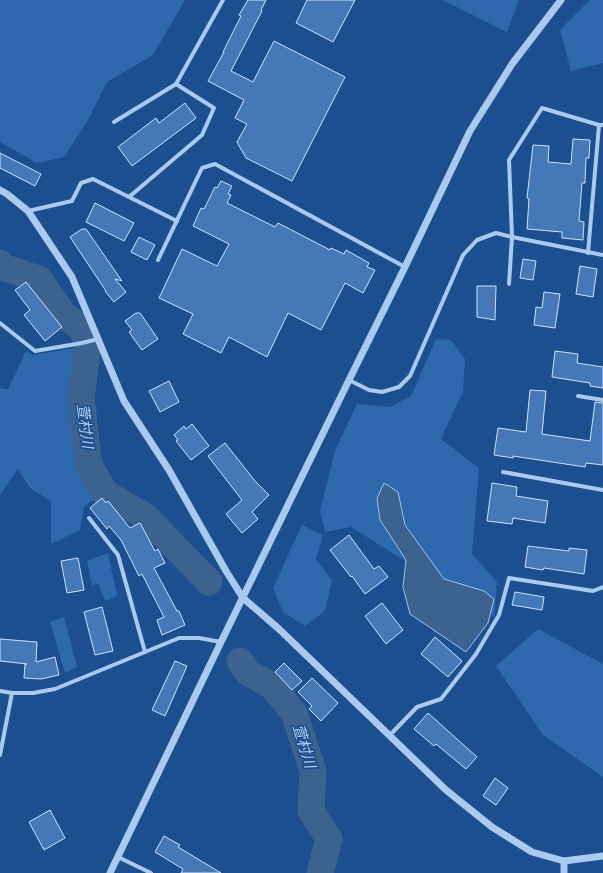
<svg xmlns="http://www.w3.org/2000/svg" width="603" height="873" font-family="'DejaVu Sans','Noto Sans JP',sans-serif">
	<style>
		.green { fill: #2e69ad }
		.water { fill: #3c6290; stroke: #9cc4f0 }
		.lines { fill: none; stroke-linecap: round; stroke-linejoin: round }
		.river { stroke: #3c6290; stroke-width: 27 }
		.building { fill: #4478b7; stroke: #cfe3fa }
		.minor { stroke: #a9c9ee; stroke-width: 4 }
		.tertiary { stroke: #a9c9ee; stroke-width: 7 }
		.labels { text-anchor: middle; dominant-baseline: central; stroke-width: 3.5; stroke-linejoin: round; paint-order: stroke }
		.water-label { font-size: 15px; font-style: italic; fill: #b5d3f5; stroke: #1b4f8f }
	</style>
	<rect width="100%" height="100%" fill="#1b4f8f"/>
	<g class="green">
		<polygon points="0,0 185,0 153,55 107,82 87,122 64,157 37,163 0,142"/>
		<polygon points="443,0 519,0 507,32"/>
		<polygon points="590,0 603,0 603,63 571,71 560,30"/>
		<polygon points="436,339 451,340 465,359 463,391 441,439 479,468 472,554 497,582 494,617 351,527 325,532 320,511 335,451 357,404 390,407 411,396"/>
		<polygon points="81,347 75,412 86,471 101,493 84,507 80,530 51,544 51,501 30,488 18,469 0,495 0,388 8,389 26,351 33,355"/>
		<polygon points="302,525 323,535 316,559 332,580 325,611 305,626 283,612 273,588"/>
		<polygon points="108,553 117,596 105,601 98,583 92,586 87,561"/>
		<polygon points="64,617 77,667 65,673 50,622"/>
		<polygon points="538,629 603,664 603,777 543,735 496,666"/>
	</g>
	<polygon class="water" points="384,483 398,492 405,525 444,579 484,591 494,599 488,623 466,652 410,614 403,587 406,560 380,520 377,498"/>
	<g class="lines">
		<g class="river">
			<polyline points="0,263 3,267 39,279 63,314 82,329 88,343 81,398 89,465 105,493 146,517 209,582"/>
			<polyline points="240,661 247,672 272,686 294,713 313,771 311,811 329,839 320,873"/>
		</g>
	</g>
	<g class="building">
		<polygon points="248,0 266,0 261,10 262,11 231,71 253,82 274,41 345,77 292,181 246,158 237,142 247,124 235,118 244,100 208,81 224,52 223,52 241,16 239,15"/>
		<polygon points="307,0 355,0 333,42 296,23"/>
		<polygon points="185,103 196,118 132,166 118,147 156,118 159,123"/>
		<polygon points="573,139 590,140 589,158 586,158 585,183 582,183 579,221 584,222 583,240 562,238 562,232 527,229 529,199 527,198 533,145 549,146 548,162 571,164"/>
		<polygon points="0,153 41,174 35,186 0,168"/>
		<polygon points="221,181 232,186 228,194 231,195 227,203 275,227 278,223 330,250 331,248 344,254 346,250 369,263 367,267 375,270 363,293 345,283 321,330 288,313 267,357 229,337 221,353 183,334 193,314 159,298 182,249 217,266 229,244 193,226 201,208 204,209 215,187 217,188"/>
		<polygon points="95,203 134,223 124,241 86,222"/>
		<polygon points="82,229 86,229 122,281 115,279 126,292 114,302 105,291 106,291 70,237"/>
		<polygon points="139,237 155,245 147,260 131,252"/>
		<polygon points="523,259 536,261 533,280 520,278"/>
		<polygon points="580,266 597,269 593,297 576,294"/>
		<polygon points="26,282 62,327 45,341 24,315 30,310 15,290"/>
		<polygon points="477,286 496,286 495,320 477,317"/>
		<polygon points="544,292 560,294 555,328 534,325 536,307 542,308"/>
		<polygon points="136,313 140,313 158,339 142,350 129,332 132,330 125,321"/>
		<polygon points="555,351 578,354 577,363 603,367 603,388 590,386 590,383 552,377"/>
		<polygon points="169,381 179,402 160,412 149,391"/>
		<polygon points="530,390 546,391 542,434 590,441 595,402 603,403 603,465 586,463 585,467 513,456 513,458 494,455 498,428 526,432"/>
		<polygon points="192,424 209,446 191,460 176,441 178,440 174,435 184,426 186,429"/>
		<polygon points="225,443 255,481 269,495 252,512 258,519 242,533 226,514 242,500 208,456"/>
		<polygon points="492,483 517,487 516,496 548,501 545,523 513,518 512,524 487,521"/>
		<polygon points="102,498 106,503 108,501 130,528 140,523 155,551 158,549 165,563 154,568 177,611 179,611 185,625 162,635 157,620 164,617 142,574 139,576 121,540 109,526 107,529 90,508"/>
		<polygon points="349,535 374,569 379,566 388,577 365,594 352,576 351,577 330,550"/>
		<polygon points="528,546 569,551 569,548 587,550 584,574 544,568 543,570 525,567"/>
		<polygon points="78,558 84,590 67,593 61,561"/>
		<polygon points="515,592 544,597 542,610 512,605"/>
		<polygon points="382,603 403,630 386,644 365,616"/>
		<polygon points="102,607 113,651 95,655 84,612"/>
		<polygon points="435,637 462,661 448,677 421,654"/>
		<polygon points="0,639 37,642 36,662 55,657 59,675 41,679 24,678 25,664 27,664 0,661"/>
		<polygon points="175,661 187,666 165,716 152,710"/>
		<polygon points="284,663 302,681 292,690 275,672"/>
		<polygon points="312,678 338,703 321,721 309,709 312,706 298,692"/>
		<polygon points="428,713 477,757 466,769 436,744 434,746 414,729"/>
		<polygon points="495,778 508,788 496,805 483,796"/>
		<polygon points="50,810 65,838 44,850 29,822"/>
		<polygon points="164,836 180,845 178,847 221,873 181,873 183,869 155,852"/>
	</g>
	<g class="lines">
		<g class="minor">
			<polyline points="176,84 223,0"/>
			<polyline points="114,122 176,84 214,108 202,135 129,197"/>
			<polyline points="28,211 72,201 81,183 93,179 177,221"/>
			<polyline points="588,253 599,125"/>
			<polyline points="158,260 202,168 215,164 405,267"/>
			<polyline points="509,284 512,237 603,255"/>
			<polyline points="0,323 35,351 82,343 98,339"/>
			<polyline points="349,380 369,390 382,392 399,387 410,376 463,255 477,240 496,233 512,237 509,160 542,108 599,125 603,125"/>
			<polyline points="578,396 603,400"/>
			<polyline points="503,472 603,490"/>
			<polyline points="89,518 118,555 145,652"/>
			<polyline points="0,691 12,693 33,693 55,689 179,638 199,638 221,642"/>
			<polyline points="390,735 417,707 441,699 476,654 499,615 509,578 593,591 603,587"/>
			<polyline points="0,755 12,693"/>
			<polyline points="118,857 151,873"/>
		</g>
		<g class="tertiary">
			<polyline points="0,190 7,194 28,211 72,277 124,401 169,470 226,571 243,598 279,629 446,790 492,827 532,852 564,861 603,856"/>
			<polyline points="110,873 221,642 349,380 405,267 470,131 512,64 561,0"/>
			<polyline points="564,873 564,861"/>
		</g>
	</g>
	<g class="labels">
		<g class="water-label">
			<text transform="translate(85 426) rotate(83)">萱村川</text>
			<text transform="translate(304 746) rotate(73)">萱村川</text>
		</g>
	</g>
</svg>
